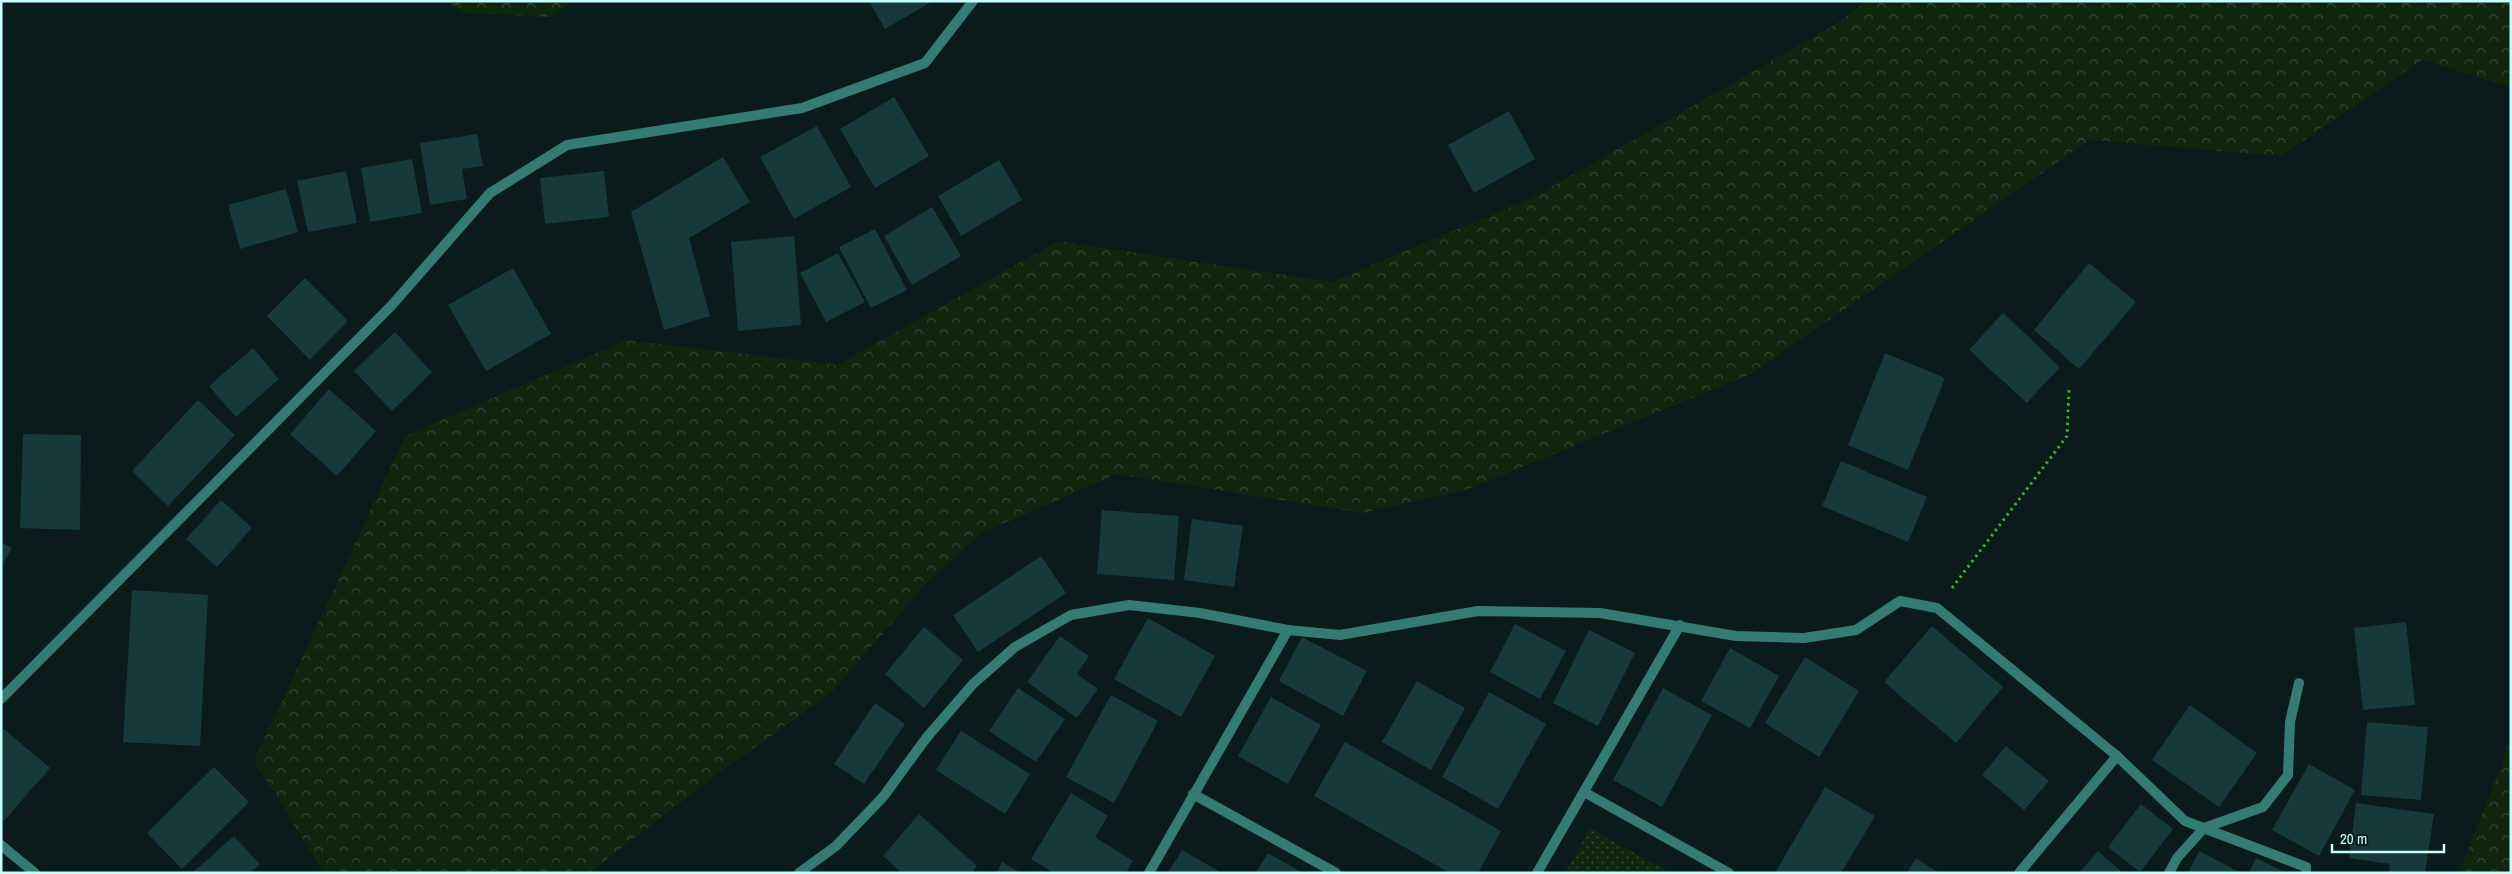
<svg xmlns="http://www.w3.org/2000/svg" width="2512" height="874" font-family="'Archivo Narrow',sans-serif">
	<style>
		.forest { fill: url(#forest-crowns) }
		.park { fill: url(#park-dots) }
		.building { fill: #17393c }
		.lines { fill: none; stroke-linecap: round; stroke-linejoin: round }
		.path { stroke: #43ad2c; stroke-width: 3; stroke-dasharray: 2.5 4; stroke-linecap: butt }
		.service { stroke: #357b75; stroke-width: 10 }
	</style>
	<defs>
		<pattern id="forest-crowns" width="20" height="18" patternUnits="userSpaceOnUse" patternTransform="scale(1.25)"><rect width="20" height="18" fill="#11250e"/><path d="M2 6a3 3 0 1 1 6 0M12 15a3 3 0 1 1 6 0" fill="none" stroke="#324632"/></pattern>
		<pattern id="park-dots" width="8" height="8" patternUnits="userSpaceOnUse" patternTransform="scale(1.25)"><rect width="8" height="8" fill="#11250e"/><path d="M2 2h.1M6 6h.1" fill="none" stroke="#324632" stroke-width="1.8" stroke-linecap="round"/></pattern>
	</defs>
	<rect width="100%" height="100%" fill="#0b1a1b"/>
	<g class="forest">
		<polygon points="446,1 575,1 549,17 462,13"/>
		<polygon points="1866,1 2511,1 2511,87 2422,60 2281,156 2090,140 1751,374 1466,490 1362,513 1117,474 980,534 924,586 832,692 715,776 589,873 324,873 254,761 405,436 627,340 837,365 1058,241 1331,282 1532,198 1836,24"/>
		<polygon points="2511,740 2511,873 2459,873"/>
	</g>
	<polygon class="park" points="1590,828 1670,873 1565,873"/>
	<g class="building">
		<polygon points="869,1 933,1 885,29"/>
		<polygon points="894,97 929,156 875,188 840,129"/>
		<polygon points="1509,111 1535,159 1474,193 1448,145"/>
		<polygon points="817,126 851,187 794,219 760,157"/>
		<polygon points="477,134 483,166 462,169 467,199 430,205 420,143"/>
		<polygon points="723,157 750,202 689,238 710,316 664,330 631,212"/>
		<polygon points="412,159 422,213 370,222 361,168"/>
		<polygon points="999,160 1022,200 961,236 938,196"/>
		<polygon points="346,171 357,223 308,232 297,181"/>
		<polygon points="604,171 609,217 545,224 540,178"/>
		<polygon points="286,189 298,232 240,249 228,205"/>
		<polygon points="932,207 961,256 912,285 884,236"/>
		<polygon points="875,229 907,290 871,308 839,247"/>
		<polygon points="794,236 801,325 738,331 731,242"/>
		<polygon points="838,253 865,302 826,322 800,273"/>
		<polygon points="2089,263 2136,302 2079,369 2034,330"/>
		<polygon points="513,268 551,334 486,371 448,305"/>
		<polygon points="305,278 348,321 310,360 267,316"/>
		<polygon points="2003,313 2060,367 2027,403 1969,350"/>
		<polygon points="395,332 432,372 392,411 354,371"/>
		<polygon points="253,348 279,379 236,417 209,386"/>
		<polygon points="1885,353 1945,378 1908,470 1848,445"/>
		<polygon points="329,389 376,431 337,476 290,434"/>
		<polygon points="198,400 235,435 168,506 132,471"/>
		<polygon points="23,434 81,435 80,530 20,528"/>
		<polygon points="1841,461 1927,497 1908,542 1822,506"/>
		<polygon points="221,500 252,528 217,567 186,539"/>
		<polygon points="1102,510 1179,516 1174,580 1097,574"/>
		<polygon points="1192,519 1243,526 1234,587 1184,580"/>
		<polygon points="1,542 12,548 1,568"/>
		<polygon points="1041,556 1066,593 978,652 953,615"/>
		<polygon points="132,590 208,595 200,746 123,742"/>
		<polygon points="1148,618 1215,656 1181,717 1114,679"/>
		<polygon points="2406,622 2415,705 2363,710 2354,628"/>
		<polygon points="1515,624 1566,651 1540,699 1490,672"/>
		<polygon points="1932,626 2003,687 1956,743 1884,682"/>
		<polygon points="924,627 963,660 924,708 885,674"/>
		<polygon points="1589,630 1635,653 1598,726 1553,703"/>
		<polygon points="1060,636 1089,656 1077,674 1098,689 1077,718 1027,682"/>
		<polygon points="1302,637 1367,671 1343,716 1279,681"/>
		<polygon points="1730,648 1779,676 1750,728 1701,701"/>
		<polygon points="1805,657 1859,691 1819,757 1765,723"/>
		<polygon points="1417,681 1465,708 1431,770 1382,742"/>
		<polygon points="1018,688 1065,719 1036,762 989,731"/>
		<polygon points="1663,688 1712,715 1662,807 1613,780"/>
		<polygon points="1489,692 1546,724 1498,809 1442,777"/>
		<polygon points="1111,695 1158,721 1114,803 1066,777"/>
		<polygon points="1271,697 1321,725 1288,784 1238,756"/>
		<polygon points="875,703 905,724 864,784 834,764"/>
		<polygon points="2190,705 2257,753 2219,807 2152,760"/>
		<polygon points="2367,722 2428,727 2421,800 2361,795"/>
		<polygon points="4,729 50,768 4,821 1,818 1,733"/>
		<polygon points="961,731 1030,774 1005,814 936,770"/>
		<polygon points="1345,742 1501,831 1478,873 1450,873 1314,796"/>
		<polygon points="2006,746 2049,781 2024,810 1982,775"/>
		<polygon points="2309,764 2355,790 2319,856 2272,830"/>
		<polygon points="214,767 249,802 182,869 147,833"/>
		<polygon points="1825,787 1875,816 1841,873 1775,873"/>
		<polygon points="1071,793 1108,816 1095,837 1133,861 1126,873 1054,873 1031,859"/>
		<polygon points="2356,803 2434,814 2425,873 2389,873 2390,864 2349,858"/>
		<polygon points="2141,804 2173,829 2140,872 2108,847"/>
		<polygon points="919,814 977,866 972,873 902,873 883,856"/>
		<polygon points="234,836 260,864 250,873 192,873"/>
		<polygon points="1182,850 1222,873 1168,873"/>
		<polygon points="2098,851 2123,873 2079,873"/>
		<polygon points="2199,851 2241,873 2188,873"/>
		<polygon points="1268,853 1303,873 1256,873"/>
		<polygon points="1916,858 1939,873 1907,873"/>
		<polygon points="2256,858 2287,873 2249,873"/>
		<polygon points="1002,862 1021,873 996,873"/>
	</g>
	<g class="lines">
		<polyline class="path" points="1952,588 2067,436 2069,390"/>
		<g class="service">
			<polyline points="1,699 392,305 490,193 567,145 802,108 925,63 973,1"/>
			<polyline points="1584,792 1729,873"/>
			<polyline points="1193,794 1336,873"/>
			<polyline points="1,845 35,873"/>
			<polyline points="799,873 836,846 883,797 927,737 973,684 1015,647 1071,615 1129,605 1200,613 1288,630 1340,635 1478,611 1600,613 1736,636 1804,638 1856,630 1900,601 1937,608 2117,756 2185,821 2306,867 2306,873"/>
			<polyline points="1149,873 1288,630"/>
			<polyline points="1537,873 1680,625"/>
			<polyline points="2019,873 2117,756"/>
			<polyline points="2169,873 2177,858 2204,828 2263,807 2288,775 2290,722 2299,683"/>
		</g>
	</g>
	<rect width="2512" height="874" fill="none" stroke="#c5ffff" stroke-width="5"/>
	<path d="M2332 844v8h112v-8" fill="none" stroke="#c5ffff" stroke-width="2.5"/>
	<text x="2340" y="844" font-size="15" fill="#c5ffff" stroke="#0b1a1b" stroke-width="4" paint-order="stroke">20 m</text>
</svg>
